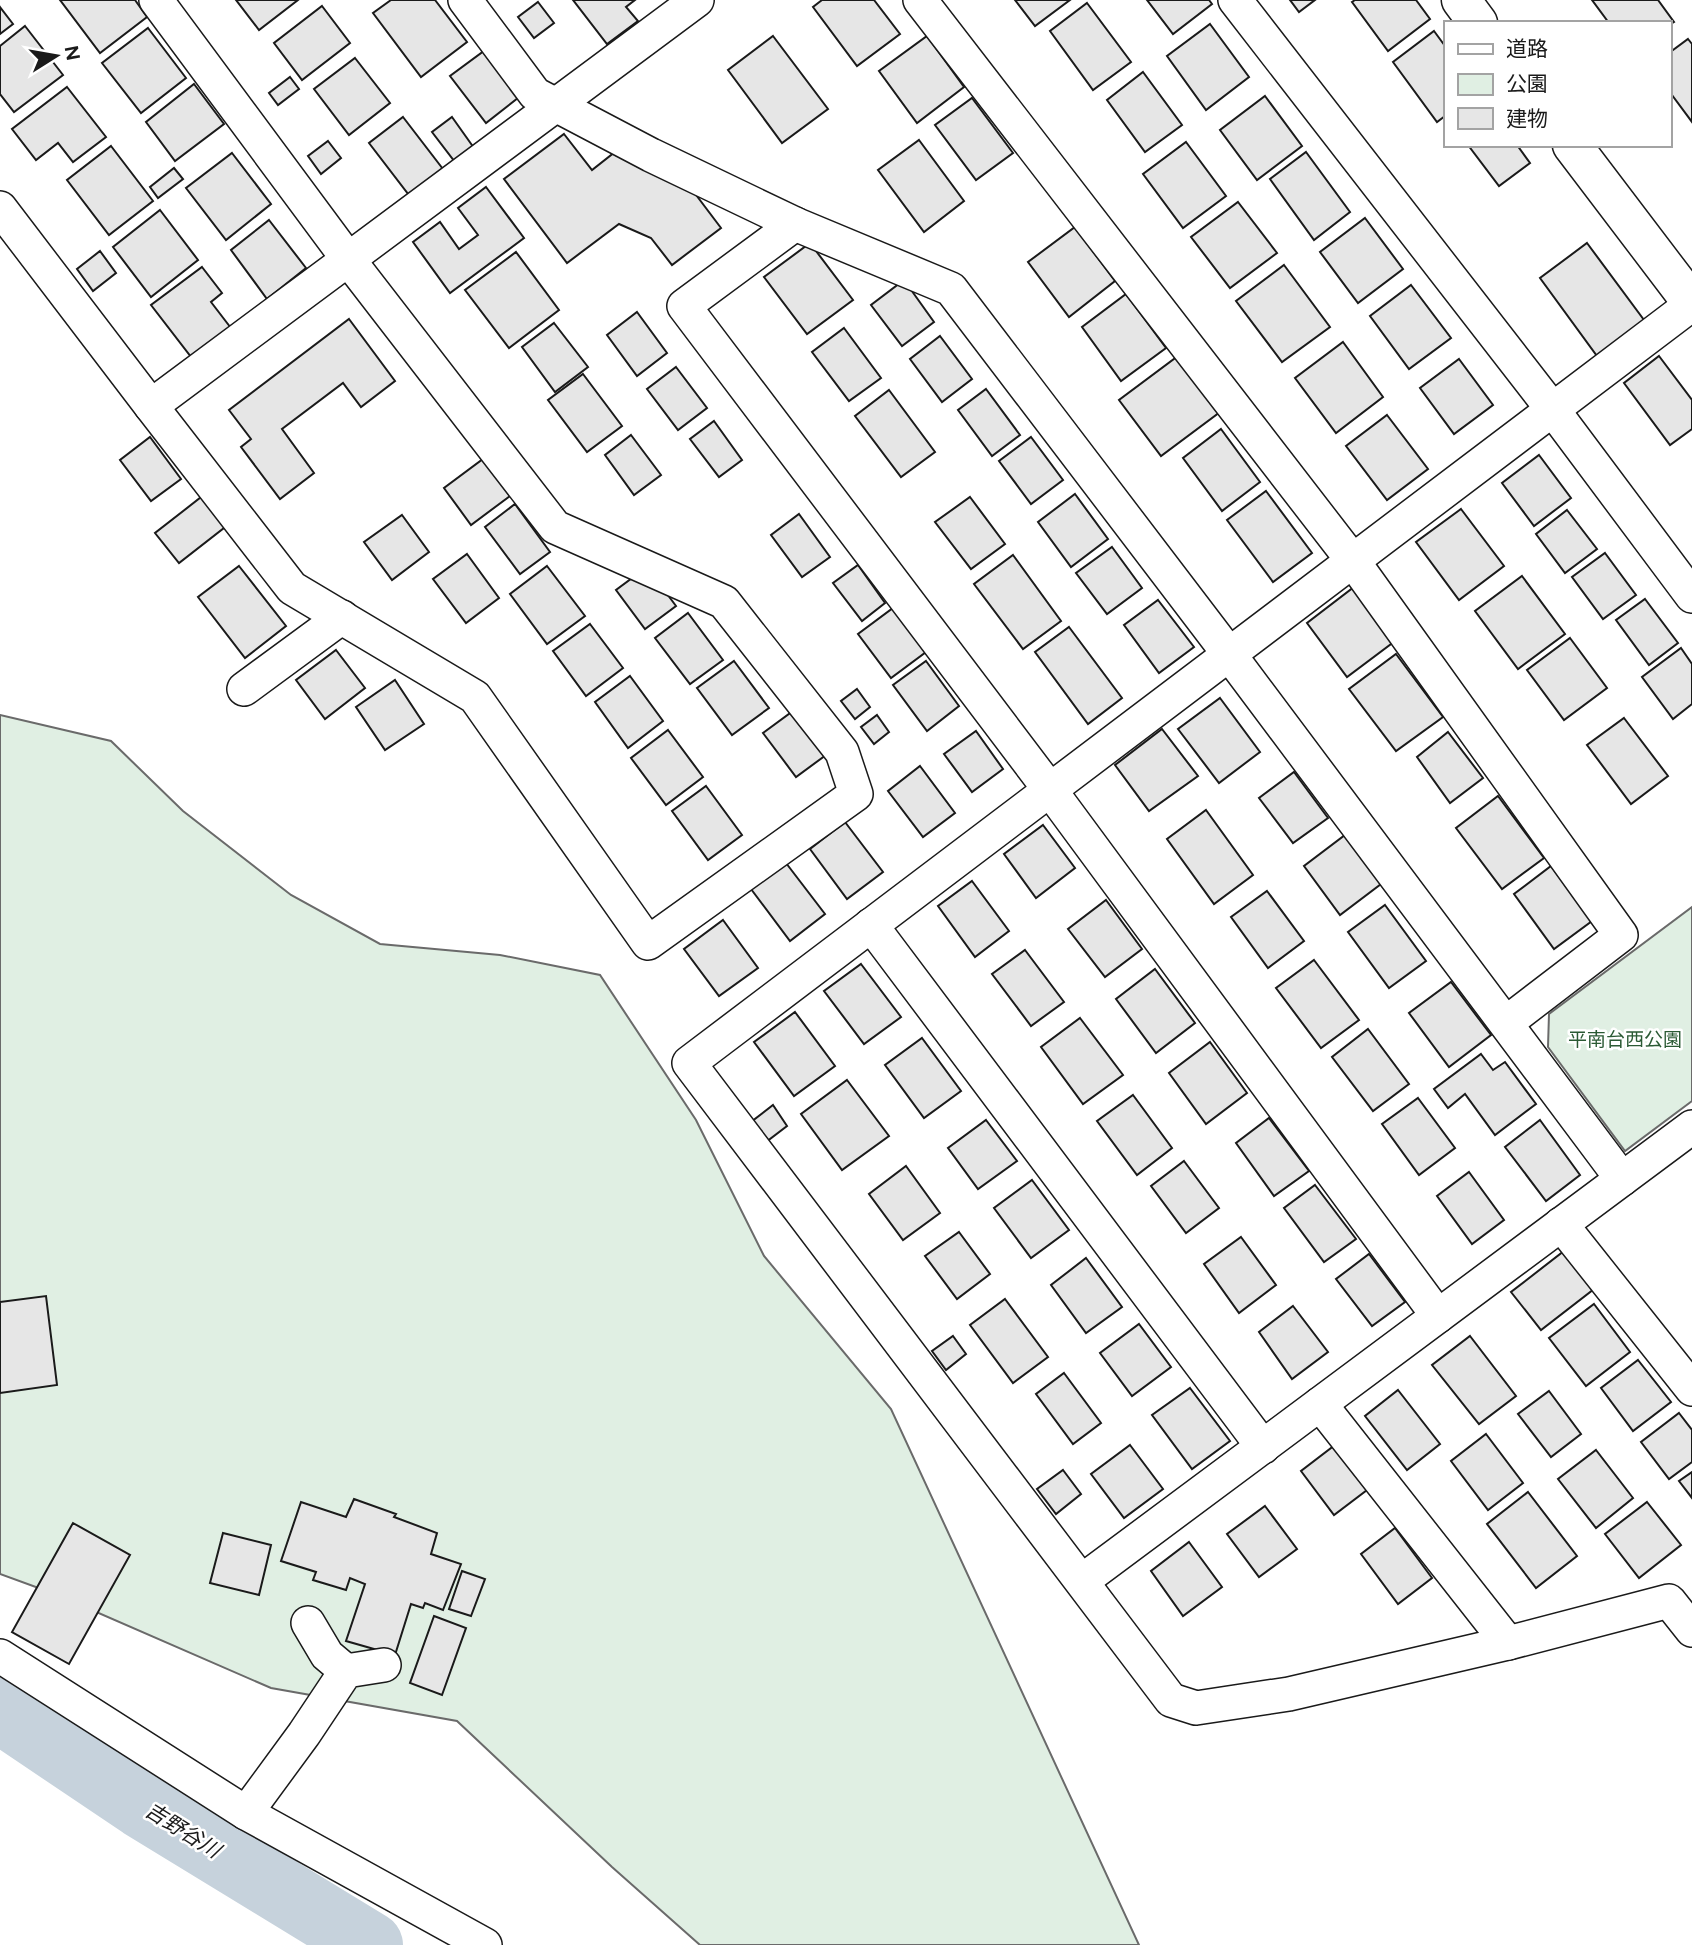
<svg xmlns="http://www.w3.org/2000/svg" width="1692" height="1945" font-family="Figtree,'Noto Sans JP',sans-serif">
	<style>
		.green { fill: #e0efe3; stroke: #6a6a6a; stroke-width: 2 }
		.lines { fill: none; stroke-linecap: round; stroke-linejoin: round }
		.river { stroke: #c6d2dc; stroke-width: 66 }
		.building { fill: #e6e6e6; stroke: #1a1a1a; stroke-width: 2 }
		.minor-casing { stroke: #1a1a1a; stroke-width: 36 }
		.tertiary-casing { stroke: #1a1a1a; stroke-width: 41 }
		.minor { stroke: #fff; stroke-width: 33 }
		.tertiary { stroke: #fff; stroke-width: 38 }
		.labels { text-anchor: middle; dominant-baseline: central; stroke-width: 5; stroke-linejoin: round; paint-order: stroke }
		.park-label { font-size: 19px; fill: #2b5a34; stroke: #fff }
		.water-label { font-size: 21px; font-style: italic; fill: #1a1a1a; stroke: #fff }
	</style>
	<rect width="100%" height="100%" fill="#fff"/>
	<g class="green">
		<polygon points="0,715 111,741 183,811 291,895 380,944 500,955 600,975 696,1120 764,1256 891,1409 1139,1945 700,1945 612,1867 457,1721 271,1688 55,1594 0,1574"/>
		<polygon points="1692,907 1692,1101 1625,1151 1548,1047 1549,1014"/>
	</g>
	<g class="lines">
		<polyline class="river" points="0,1710 141,1805 370,1945"/>
	</g>
	<g class="building">
		<polygon points="60,0 135,0 147,17 100,53"/>
		<polygon points="236,0 298,0 259,30"/>
		<polygon points="391,0 435,0 467,42 421,77 373,13"/>
		<polygon points="573,0 635,0 626,7 638,21 607,44"/>
		<polygon points="822,0 874,0 900,34 857,66 813,7"/>
		<polygon points="1015,0 1070,0 1035,26"/>
		<polygon points="1147,0 1209,0 1212,4 1173,34"/>
		<polygon points="1290,0 1315,0 1299,12"/>
		<polygon points="1355,0 1416,0 1430,19 1388,51 1352,2"/>
		<polygon points="1592,0 1658,0 1674,22 1669,25 1669,23 1609,23"/>
		<polygon points="538,2 554,23 534,38 518,17"/>
		<polygon points="1087,3 1131,62 1093,90 1050,31"/>
		<polygon points="322,6 350,43 302,80 274,43"/>
		<polygon points="0,7 13,24 0,34"/>
		<polygon points="1210,24 1249,77 1206,110 1167,56"/>
		<polygon points="25,26 63,75 14,112 0,94 0,46"/>
		<polygon points="148,28 186,78 141,113 102,63"/>
		<polygon points="1434,31 1445,46 1445,116 1437,122 1393,62"/>
		<polygon points="773,36 828,109 782,143 728,70"/>
		<polygon points="927,36 964,87 917,123 879,71"/>
		<polygon points="1688,39 1692,44 1692,122 1669,91 1669,53"/>
		<polygon points="488,48 523,94 486,123 450,76"/>
		<polygon points="355,58 390,103 349,135 314,89"/>
		<polygon points="1143,72 1182,125 1145,152 1107,100"/>
		<polygon points="290,77 299,89 278,105 269,93"/>
		<polygon points="194,84 224,124 175,161 146,122"/>
		<polygon points="67,87 106,137 73,162 58,143 36,160 12,129"/>
		<polygon points="1265,96 1302,146 1257,180 1220,130"/>
		<polygon points="972,98 1013,153 976,180 935,125"/>
		<polygon points="403,117 446,173 412,199 369,143"/>
		<polygon points="452,117 474,148 455,162 432,132"/>
		<polygon points="564,134 592,170 615,152 684,179 721,228 672,265 651,238 619,224 567,263 504,179"/>
		<polygon points="919,140 964,201 924,232 878,170"/>
		<polygon points="328,141 341,158 321,174 308,156"/>
		<polygon points="1186,142 1226,196 1183,228 1143,174"/>
		<polygon points="1468,145 1517,145 1530,163 1499,186"/>
		<polygon points="111,146 153,201 109,235 67,180"/>
		<polygon points="1306,152 1350,212 1314,240 1270,179"/>
		<polygon points="232,153 271,204 226,240 186,188"/>
		<polygon points="174,168 183,179 158,198 150,187"/>
		<polygon points="486,187 524,238 450,293 413,242 440,222 459,249 478,235 458,208"/>
		<polygon points="1238,202 1277,253 1230,288 1191,237"/>
		<polygon points="160,210 198,260 151,297 113,247"/>
		<polygon points="1365,218 1403,269 1358,303 1320,252"/>
		<polygon points="269,220 306,268 267,299 231,250"/>
		<polygon points="1075,227 1115,281 1069,317 1028,262"/>
		<polygon points="810,243 853,300 807,334 764,277"/>
		<polygon points="1587,243 1644,320 1597,356 1540,278"/>
		<polygon points="100,251 116,273 93,291 77,269"/>
		<polygon points="516,252 559,310 509,348 465,290"/>
		<polygon points="1284,265 1330,327 1282,362 1236,301"/>
		<polygon points="202,267 222,293 211,302 234,332 195,362 151,305"/>
		<polygon points="904,280 934,322 902,346 871,305"/>
		<polygon points="1411,285 1451,338 1409,369 1370,316"/>
		<polygon points="1126,294 1166,348 1121,381 1082,327"/>
		<polygon points="637,312 667,353 637,376 607,335"/>
		<polygon points="349,319 395,381 361,407 343,383 282,429 314,473 280,499 241,447 251,439 229,410"/>
		<polygon points="554,323 588,367 555,392 522,347"/>
		<polygon points="844,328 881,378 849,401 812,352"/>
		<polygon points="940,336 972,379 942,402 910,359"/>
		<polygon points="1343,342 1383,397 1336,433 1295,378"/>
		<polygon points="1178,356 1220,412 1161,456 1119,400"/>
		<polygon points="1659,356 1692,400 1692,429 1670,445 1624,383"/>
		<polygon points="1459,359 1493,405 1454,434 1420,388"/>
		<polygon points="676,367 707,408 678,430 647,389"/>
		<polygon points="583,374 622,426 587,452 548,400"/>
		<polygon points="986,389 1020,435 992,456 958,410"/>
		<polygon points="889,390 935,452 901,477 855,416"/>
		<polygon points="1387,415 1428,469 1387,500 1346,446"/>
		<polygon points="714,421 742,460 719,477 690,439"/>
		<polygon points="1221,429 1260,482 1222,511 1183,458"/>
		<polygon points="631,435 661,475 634,495 605,455"/>
		<polygon points="150,437 181,479 151,501 120,460"/>
		<polygon points="1031,437 1063,480 1031,504 999,461"/>
		<polygon points="1539,455 1571,498 1534,526 1502,483"/>
		<polygon points="483,459 510,496 471,525 444,488"/>
		<polygon points="1266,491 1312,553 1273,582 1227,520"/>
		<polygon points="205,494 229,524 179,563 155,533"/>
		<polygon points="1075,494 1108,539 1071,567 1038,522"/>
		<polygon points="970,497 1005,544 971,569 935,522"/>
		<polygon points="515,504 550,552 520,574 485,527"/>
		<polygon points="1461,509 1504,566 1459,600 1416,542"/>
		<polygon points="1567,510 1597,549 1565,573 1536,534"/>
		<polygon points="799,514 830,557 802,577 771,535"/>
		<polygon points="402,515 429,552 392,580 364,542"/>
		<polygon points="1112,547 1142,588 1107,614 1076,573"/>
		<polygon points="1605,553 1636,595 1603,619 1572,577"/>
		<polygon points="467,554 499,598 466,623 433,579"/>
		<polygon points="1013,555 1061,621 1023,649 974,584"/>
		<polygon points="858,565 885,603 862,621 833,583"/>
		<polygon points="239,566 286,626 245,658 198,597"/>
		<polygon points="547,566 585,616 547,644 510,594"/>
		<polygon points="647,567 676,606 645,629 616,590"/>
		<polygon points="1522,576 1565,634 1518,669 1475,611"/>
		<polygon points="1354,587 1395,641 1347,677 1307,623"/>
		<polygon points="1645,599 1678,643 1649,665 1616,620"/>
		<polygon points="1158,600 1194,647 1159,673 1124,625"/>
		<polygon points="893,608 926,652 891,678 858,634"/>
		<polygon points="688,613 723,660 690,684 655,638"/>
		<polygon points="590,624 623,668 586,696 553,651"/>
		<polygon points="1069,627 1122,698 1088,724 1035,652"/>
		<polygon points="1570,638 1607,688 1564,720 1527,670"/>
		<polygon points="1681,648 1692,664 1692,704 1673,719 1642,677"/>
		<polygon points="336,650 365,688 325,719 296,680"/>
		<polygon points="1396,654 1443,717 1396,751 1349,689"/>
		<polygon points="734,661 769,708 732,735 697,688"/>
		<polygon points="926,661 959,706 927,731 893,685"/>
		<polygon points="630,676 663,721 628,748 595,702"/>
		<polygon points="395,680 424,724 385,750 356,707"/>
		<polygon points="857,689 870,707 855,719 841,701"/>
		<polygon points="1220,698 1260,752 1219,783 1178,729"/>
		<polygon points="793,711 826,755 796,777 763,733"/>
		<polygon points="877,715 889,732 874,744 861,727"/>
		<polygon points="1624,718 1668,776 1631,804 1587,745"/>
		<polygon points="1162,729 1198,776 1149,811 1115,765"/>
		<polygon points="668,730 703,777 666,805 631,758"/>
		<polygon points="976,731 1003,769 972,792 944,754"/>
		<polygon points="1448,732 1483,778 1450,803 1417,757"/>
		<polygon points="920,766 955,813 923,837 888,791"/>
		<polygon points="1294,772 1328,818 1293,843 1259,798"/>
		<polygon points="706,786 742,835 708,860 672,811"/>
		<polygon points="1498,796 1544,858 1502,889 1456,828"/>
		<polygon points="1206,810 1253,875 1214,904 1167,839"/>
		<polygon points="845,822 883,872 847,899 810,849"/>
		<polygon points="1043,825 1075,868 1036,898 1004,854"/>
		<polygon points="1345,835 1381,884 1340,915 1304,866"/>
		<polygon points="786,863 825,914 790,941 751,889"/>
		<polygon points="1551,866 1592,921 1554,949 1514,894"/>
		<polygon points="972,881 1009,931 975,957 938,906"/>
		<polygon points="1267,891 1304,941 1268,968 1231,917"/>
		<polygon points="1106,900 1142,949 1105,977 1068,929"/>
		<polygon points="1385,905 1426,961 1389,988 1348,932"/>
		<polygon points="723,920 758,968 719,996 684,949"/>
		<polygon points="1025,950 1064,1002 1031,1026 992,974"/>
		<polygon points="1314,960 1359,1020 1321,1048 1276,988"/>
		<polygon points="861,964 901,1017 864,1044 824,991"/>
		<polygon points="1155,969 1195,1023 1156,1053 1116,999"/>
		<polygon points="1451,982 1491,1035 1449,1067 1409,1013"/>
		<polygon points="795,1012 835,1066 794,1096 754,1042"/>
		<polygon points="1080,1018 1123,1075 1083,1104 1041,1047"/>
		<polygon points="1368,1029 1409,1084 1373,1111 1332,1057"/>
		<polygon points="922,1038 961,1091 924,1118 885,1065"/>
		<polygon points="1210,1042 1247,1093 1206,1124 1169,1073"/>
		<polygon points="1481,1054 1493,1070 1505,1062 1536,1104 1495,1135 1465,1094 1448,1108 1434,1089"/>
		<polygon points="847,1080 889,1136 842,1170 801,1114"/>
		<polygon points="1133,1095 1172,1148 1137,1175 1097,1121"/>
		<polygon points="1418,1098 1455,1148 1419,1175 1382,1124"/>
		<polygon points="773,1105 787,1126 766,1142 751,1122"/>
		<polygon points="1269,1118 1309,1171 1274,1196 1236,1143"/>
		<polygon points="986,1120 1017,1161 978,1189 948,1148"/>
		<polygon points="1540,1120 1580,1175 1546,1201 1505,1147"/>
		<polygon points="1184,1161 1219,1208 1186,1233 1151,1186"/>
		<polygon points="906,1166 940,1213 903,1240 869,1194"/>
		<polygon points="1469,1172 1504,1220 1472,1244 1437,1196"/>
		<polygon points="1032,1180 1069,1230 1031,1258 994,1208"/>
		<polygon points="1315,1185 1356,1239 1324,1262 1284,1208"/>
		<polygon points="959,1232 990,1274 957,1299 925,1256"/>
		<polygon points="1241,1237 1276,1285 1239,1313 1204,1264"/>
		<polygon points="1564,1251 1594,1289 1541,1330 1511,1292"/>
		<polygon points="1369,1254 1405,1302 1372,1326 1336,1279"/>
		<polygon points="1086,1258 1122,1307 1086,1333 1051,1285"/>
		<polygon points="46,1296 57,1385 0,1393 0,1302"/>
		<polygon points="1005,1299 1048,1357 1013,1383 970,1325"/>
		<polygon points="1594,1304 1630,1352 1586,1386 1549,1338"/>
		<polygon points="1293,1306 1328,1352 1292,1379 1259,1332"/>
		<polygon points="1139,1324 1171,1367 1132,1396 1100,1353"/>
		<polygon points="953,1336 966,1354 946,1370 932,1351"/>
		<polygon points="1470,1336 1516,1396 1479,1424 1432,1365"/>
		<polygon points="1638,1360 1671,1402 1633,1431 1601,1388"/>
		<polygon points="1064,1373 1101,1423 1073,1444 1036,1394"/>
		<polygon points="1190,1388 1230,1441 1192,1469 1152,1415"/>
		<polygon points="1398,1390 1440,1444 1407,1470 1365,1416"/>
		<polygon points="1549,1391 1581,1434 1551,1457 1518,1414"/>
		<polygon points="1679,1413 1692,1430 1692,1462 1669,1479 1641,1442"/>
		<polygon points="1486,1434 1523,1483 1488,1510 1451,1461"/>
		<polygon points="1130,1445 1163,1489 1124,1518 1091,1474"/>
		<polygon points="1335,1445 1367,1490 1334,1515 1301,1471"/>
		<polygon points="1596,1450 1633,1498 1596,1528 1558,1479"/>
		<polygon points="1063,1470 1081,1494 1056,1514 1037,1489"/>
		<polygon points="1692,1472 1692,1498 1679,1481"/>
		<polygon points="1528,1492 1577,1556 1536,1588 1487,1524"/>
		<polygon points="354,1499 396,1514 394,1517 437,1533 431,1554 461,1564 443,1610 425,1603 423,1608 411,1604 395,1655 346,1641 365,1584 350,1578 346,1590 313,1580 316,1572 281,1561 301,1502 346,1517"/>
		<polygon points="1647,1502 1681,1545 1639,1578 1605,1534"/>
		<polygon points="1265,1506 1297,1549 1259,1577 1227,1534"/>
		<polygon points="73,1523 130,1555 69,1664 12,1632"/>
		<polygon points="1395,1528 1432,1578 1398,1604 1361,1554"/>
		<polygon points="223,1533 271,1545 259,1595 210,1583"/>
		<polygon points="1189,1542 1222,1587 1183,1616 1151,1571"/>
		<polygon points="462,1571 485,1579 471,1616 449,1609"/>
		<polygon points="434,1616 466,1628 442,1695 410,1683"/>
	</g>
	<g class="lines">
		<defs>
			<g id="minor">
				<polyline points="465,0 535,94 651,155 795,224 951,289 1229,654 1622,1179"/>
				<polyline points="920,0 1353,561 1621,935 1506,1023"/>
				<polyline points="1235,0 1553,410 1692,596"/>
				<polyline points="0,208 151,406 292,588 475,697 648,943 856,794 842,752 724,602 555,527 348,259 156,0"/>
				<polyline points="795,224 684,306 1050,790 1438,1316"/>
				<polyline points="1692,304 689,1063 1171,1700 1196,1708 1289,1694 1508,1643 1669,1601 1692,1630"/>
				<polyline points="151,406 697,0"/>
				<polyline points="244,689 342,617"/>
				<polyline points="871,925 1263,1447"/>
				<polyline points="1561,1224 1692,1389"/>
				<polyline points="1320,1404 1508,1643"/>
				<polyline points="1082,1581 1692,1127"/>
				<polyline points="308,1623 327,1655 346,1671"/>
				<polyline points="0,1656 246,1813 485,1945"/>
				<polyline points="246,1813 304,1734 346,1671 384,1665"/>
			</g>
			<g id="tertiary">
				<polyline points="1461,0 1478,23"/>
				<polyline points="1572,145 1692,303"/>
			</g>
		</defs>
		<use href="#minor" class="minor-casing"/>
		<use href="#tertiary" class="tertiary-casing"/>
		<use href="#minor" class="minor"/>
		<use href="#tertiary" class="tertiary"/>
	</g>
	<g class="labels">
		<g class="park-label">
			<text x="1625" y="1039">平南台西公園</text>
		</g>
		<g class="water-label">
			<text transform="translate(183 1830) rotate(32)">吉野谷川</text>
		</g>
	</g>
	<rect x="1444" y="21" width="228" height="126" fill="#ffffff" stroke="#a3a3a3" stroke-width="2"/>
	<rect x="1458" y="44" width="35" height="10" fill="#ffffff" stroke="#a3a3a3" stroke-width="2"/>
	<text x="1506" y="56" font-size="21" fill="#1a1a1a">道路</text>
	<rect x="1458" y="74" width="35" height="21" fill="#e0efe3" stroke="#a3a3a3" stroke-width="2"/>
	<text x="1506" y="91" font-size="21" fill="#1a1a1a">公園</text>
	<rect x="1458" y="108" width="35" height="21" fill="#e6e6e6" stroke="#a3a3a3" stroke-width="2"/>
	<text x="1506" y="126" font-size="21" fill="#1a1a1a">建物</text>
	<g transform="translate(56 56) rotate(79)" stroke="#ffffff" stroke-width="5" paint-order="stroke">
	<path d="M0-5L12 26L0 18L-12 26Z" fill="#1a1a1a"/>
	<text y="-10" font-size="19" font-weight="bold" text-anchor="middle" fill="#1a1a1a">N</text>
	</g>
</svg>
